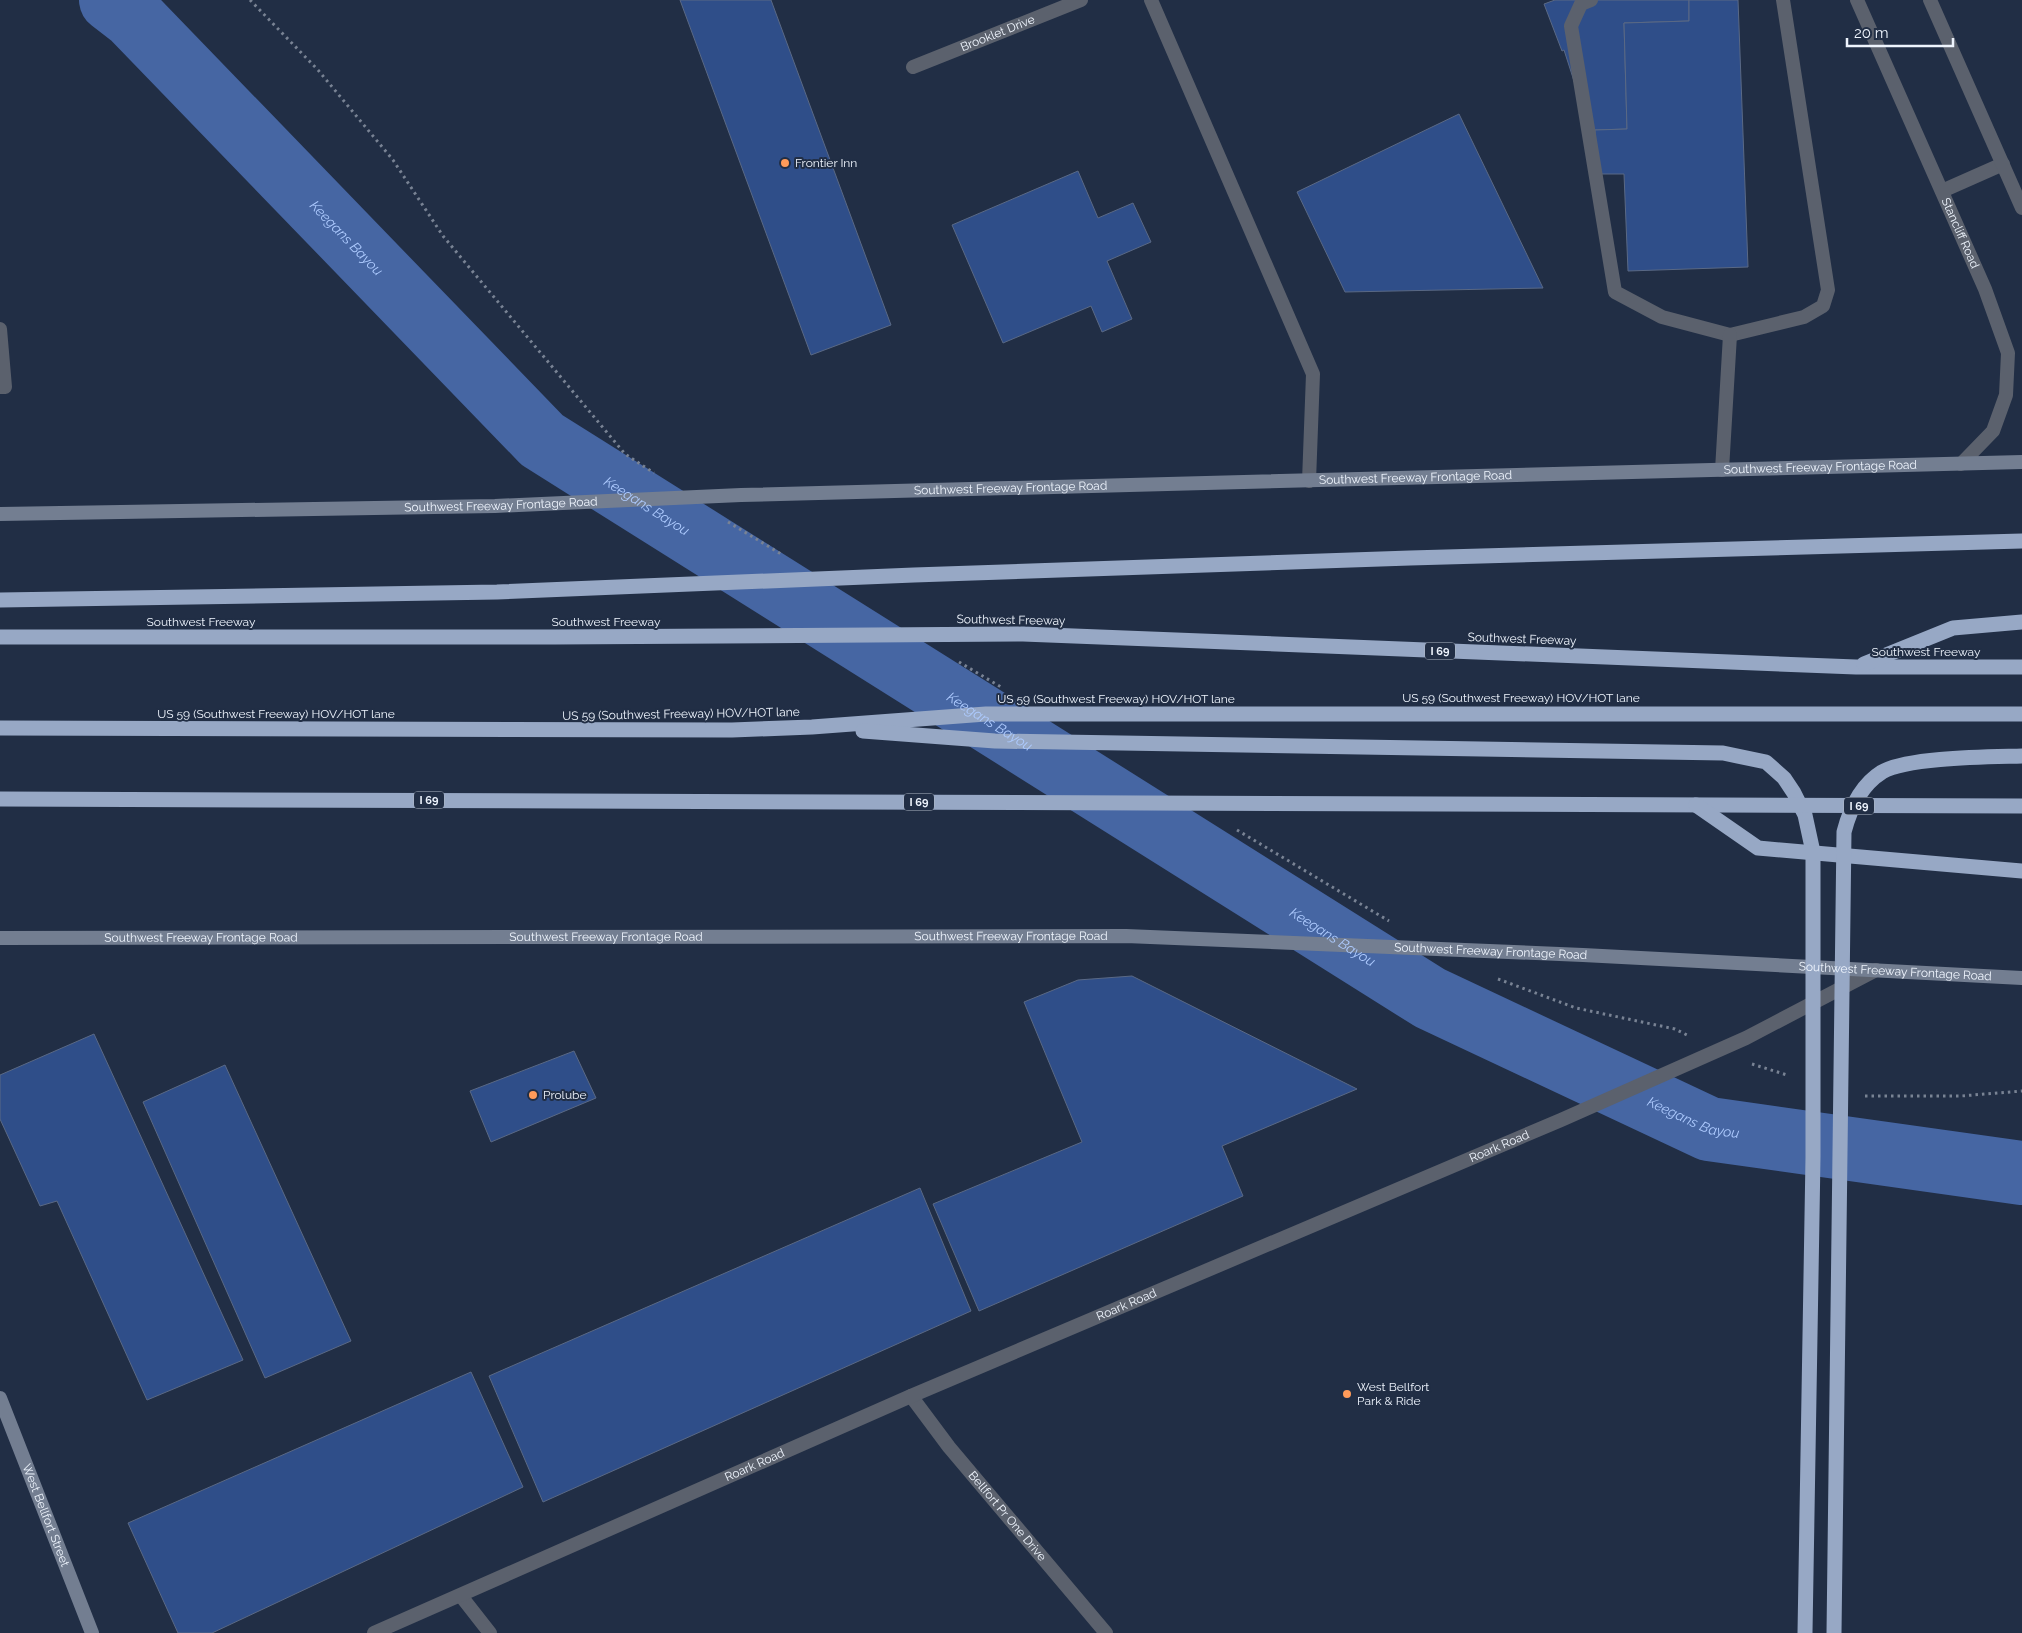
<svg xmlns="http://www.w3.org/2000/svg" width="2022" height="1633" font-family="Raleway,sans-serif">
	<style>
		.lines { fill: none; stroke-linecap: round; stroke-linejoin: round }
		.river { stroke: #4666a3; stroke-width: 64 }
		.building { fill: #2f4e89; stroke: #5a6985 }
		.path { stroke: #798394; stroke-width: 3; stroke-dasharray: 2.5 4; stroke-linecap: butt }
		.service { stroke: #5b616d; stroke-width: 14 }
		.minor { stroke: #5b616d; stroke-width: 14 }
		.tertiary { stroke: #5b616d; stroke-width: 14 }
		.secondary { stroke: #737e91; stroke-width: 14 }
		.motorway { stroke: #97a8c5; stroke-width: 15 }
		.poi-dot { fill: #ff9b5a; stroke: #212e45; stroke-width: 2 }
		.labels { text-anchor: middle; dominant-baseline: central; stroke-width: 4; stroke-linejoin: round; paint-order: stroke }
		.shield { fill: #212e45; stroke: #b0b9c6; stroke-width: 1 }
		.shield-label { font-size: 11px; font-weight: bold; fill: #eef4fd }
		.street-label { font-size: 12px; fill: #eef4fd; stroke: #212e45 }
		.poi-label { font-size: 12px; fill: #eef4fd; stroke: #212e45; text-anchor: start }
		.water-label { font-size: 14px; font-style: italic; fill: #adcafe; stroke: #212e45 }
	</style>
	<rect width="100%" height="100%" fill="#212e45"/>
	<g class="lines">
		<path class="river" id="s1" d="M111 0 133 17 542 440 1430 998 1709 1129 2022 1173"/>
	</g>
	<g class="building">
		<polygon points="680,0 771,0 891,325 811,355"/>
		<polygon points="1555,0 1689,0 1689,21 1624,23 1627,129 1595,130 1585,115 1564,50 1562,51 1544,4"/>
		<polygon points="1689,0 1738,0 1748,267 1628,271 1624,174 1598,174 1595,130 1627,129 1624,23 1689,21"/>
		<polygon points="1459,114 1543,288 1345,292 1297,192"/>
		<polygon points="1078,171 1098,218 1133,203 1151,242 1107,261 1132,319 1102,332 1091,306 1003,343 952,225"/>
		<polygon points="1132,976 1357,1089 1222,1146 1243,1196 979,1311 933,1204 1082,1142 1024,1002 1078,980"/>
		<polygon points="94,1034 243,1360 147,1400 57,1201 40,1206 0,1119 0,1075"/>
		<polygon points="574,1051 596,1098 491,1142 470,1091"/>
		<polygon points="225,1065 351,1341 265,1378 143,1102"/>
		<polygon points="920,1188 971,1311 543,1502 489,1376"/>
		<polygon points="471,1372 523,1487 212,1633 178,1633 128,1523"/>
	</g>
	<g class="lines">
		<g class="path">
			<polyline points="250,0 318,70 393,160 443,236 625,454 654,473"/>
			<polyline points="728,522 781,554"/>
			<polyline points="959,662 1001,687"/>
			<polyline points="1237,830 1389,921"/>
			<polyline points="1498,979 1576,1008 1675,1029 1687,1035"/>
			<polyline points="1752,1064 1787,1075"/>
			<polyline points="1865,1096 1961,1096 2022,1091"/>
		</g>
		<g class="service">
			<polyline points="1591,0 1581,4 1571,26 1615,292 1662,317 1730,335 1804,317 1823,306 1828,290 1783,0"/>
			<polyline points="0,329 5,387 0,387"/>
			<polyline points="1722,470 1730,335"/>
			<polyline points="461,1596 490,1633"/>
		</g>
		<g class="minor">
			<polyline points="1151,0 1313,374 1309,481"/>
			<path id="s2" d="M913 67 1081 0"/>
			<polyline points="1942,191 2003,164"/>
			<path id="s3" d="M911 1396 949 1447 1106 1633"/>
		</g>
		<g class="tertiary">
			<path id="s4" d="M1857 0 1985 289 2008 353 2006 395 1993 431 1961 464"/>
			<polyline points="1930,0 2022,208"/>
			<path id="s5" d="M374 1633 911 1396 1561 1120 1746 1038 1876 970"/>
		</g>
		<g class="secondary">
			<path id="s6" d="M0 514 495 506 741 495 2022 462"/>
			<path id="s7" d="M0 938 1126 936 1583 955 2022 978"/>
			<path id="s8" d="M0 1398 92 1633"/>
		</g>
		<g class="motorway">
			<polyline points="0,600 497,592 914,575 1410,558 2022,541"/>
			<polyline points="0,637 555,637 1023,634 1856,667 2022,667"/>
			<polyline points="1864,664 1953,628 2022,622"/>
			<polyline points="0,728 732,730 812,727 986,714 2022,714"/>
			<polyline points="863,731 995,741 1723,753 1766,762 1784,778 1794,793 1805,815 1813,852 1813,1157 1805,1633"/>
			<polyline points="0,799 2022,806"/>
			<polyline points="1696,805 1758,848 2022,871"/>
			<path d="M1834 1633 1844 832C1850 809 1861 785 1882 772 1908 757 1990 757 2022 756"/>
		</g>
	</g>
	<g class="poi-dot">
		<circle cx="785" cy="163" r="5"/>
		<circle cx="533" cy="1095" r="5"/>
		<circle cx="1347" cy="1394" r="5"/>
	</g>
	<g class="labels">
		<g class="shield">
			<rect x="1425" y="642.5" width="30" height="17" rx="4"/>
			<rect x="414" y="791.5" width="30" height="17" rx="4"/>
			<rect x="904" y="793.5" width="30" height="17" rx="4"/>
			<rect x="1844" y="797.5" width="30" height="17" rx="4"/>
		</g>
		<g class="shield-label">
			<text x="1440" y="651">I 69</text>
			<text x="429" y="800">I 69</text>
			<text x="919" y="802">I 69</text>
			<text x="1859" y="806">I 69</text>
		</g>
		<g class="street-label">
			<text stroke="none"><textPath href="#s2" startOffset="91">Brooklet Drive</textPath></text>
			<text stroke="none"><textPath href="#s4" startOffset="255">Stancliff Road</textPath></text>
			<text stroke="none"><textPath href="#s6" startOffset="1821">Southwest Freeway Frontage Road</textPath></text>
			<text stroke="none"><textPath href="#s6" startOffset="1416">Southwest Freeway Frontage Road</textPath></text>
			<text stroke="none"><textPath href="#s6" startOffset="1011">Southwest Freeway Frontage Road</textPath></text>
			<text stroke="none"><textPath href="#s6" startOffset="501">Southwest Freeway Frontage Road</textPath></text>
			<text transform="translate(1011 620) rotate(1)">Southwest Freeway</text>
			<text x="201" y="622">Southwest Freeway</text>
			<text x="606" y="622">Southwest Freeway</text>
			<text transform="translate(1522 639) rotate(2)">Southwest Freeway</text>
			<text x="1926" y="652">Southwest Freeway</text>
			<text x="1521" y="698">US 59 (Southwest Freeway) HOV/HOT lane</text>
			<text x="1116" y="699">US 59 (Southwest Freeway) HOV/HOT lane</text>
			<text x="276" y="714">US 59 (Southwest Freeway) HOV/HOT lane</text>
			<text transform="translate(681 714) rotate(-1)">US 59 (Southwest Freeway) HOV/HOT lane</text>
			<text stroke="none"><textPath href="#s7" startOffset="1011">Southwest Freeway Frontage Road</textPath></text>
			<text stroke="none"><textPath href="#s7" startOffset="201">Southwest Freeway Frontage Road</textPath></text>
			<text stroke="none"><textPath href="#s7" startOffset="606">Southwest Freeway Frontage Road</textPath></text>
			<text stroke="none"><textPath href="#s7" startOffset="1491">Southwest Freeway Frontage Road</textPath></text>
			<text stroke="none"><textPath href="#s7" startOffset="1896">Southwest Freeway Frontage Road</textPath></text>
			<text stroke="none"><textPath href="#s5" startOffset="1226">Roark Road</textPath></text>
			<text stroke="none"><textPath href="#s5" startOffset="821">Roark Road</textPath></text>
			<text stroke="none"><textPath href="#s5" startOffset="416">Roark Road</textPath></text>
			<text stroke="none"><textPath href="#s8" startOffset="126">West Bellfort Street</textPath></text>
			<text stroke="none"><textPath href="#s3" startOffset="154">Bellfort Pr One Drive</textPath></text>
		</g>
		<g class="poi-label">
			<text x="795" y="163">Frontier Inn</text>
			<text x="543" y="1095">Prolube</text>
			<text x="1357" y="1387">West Bellfort<tspan x="1357" dy="14">Park &amp; Ride</tspan></text>
		</g>
		<g class="water-label">
			<text stroke="none"><textPath href="#s1" startOffset="335">Keegans Bayou</textPath></text>
			<text stroke="none"><textPath href="#s1" startOffset="740">Keegans Bayou</textPath></text>
			<text stroke="none"><textPath href="#s1" startOffset="1145">Keegans Bayou</textPath></text>
			<text stroke="none"><textPath href="#s1" startOffset="1550">Keegans Bayou</textPath></text>
			<text stroke="none"><textPath href="#s1" startOffset="1955">Keegans Bayou</textPath></text>
		</g>
	</g>
	<path d="M1847 38v8h106v-8" fill="none" stroke="#eef4fd" stroke-width="2.5"/>
	<text x="1854" y="38" font-size="15" fill="#eef4fd" stroke="#212e45" stroke-width="4" paint-order="stroke">20 m</text>
</svg>
